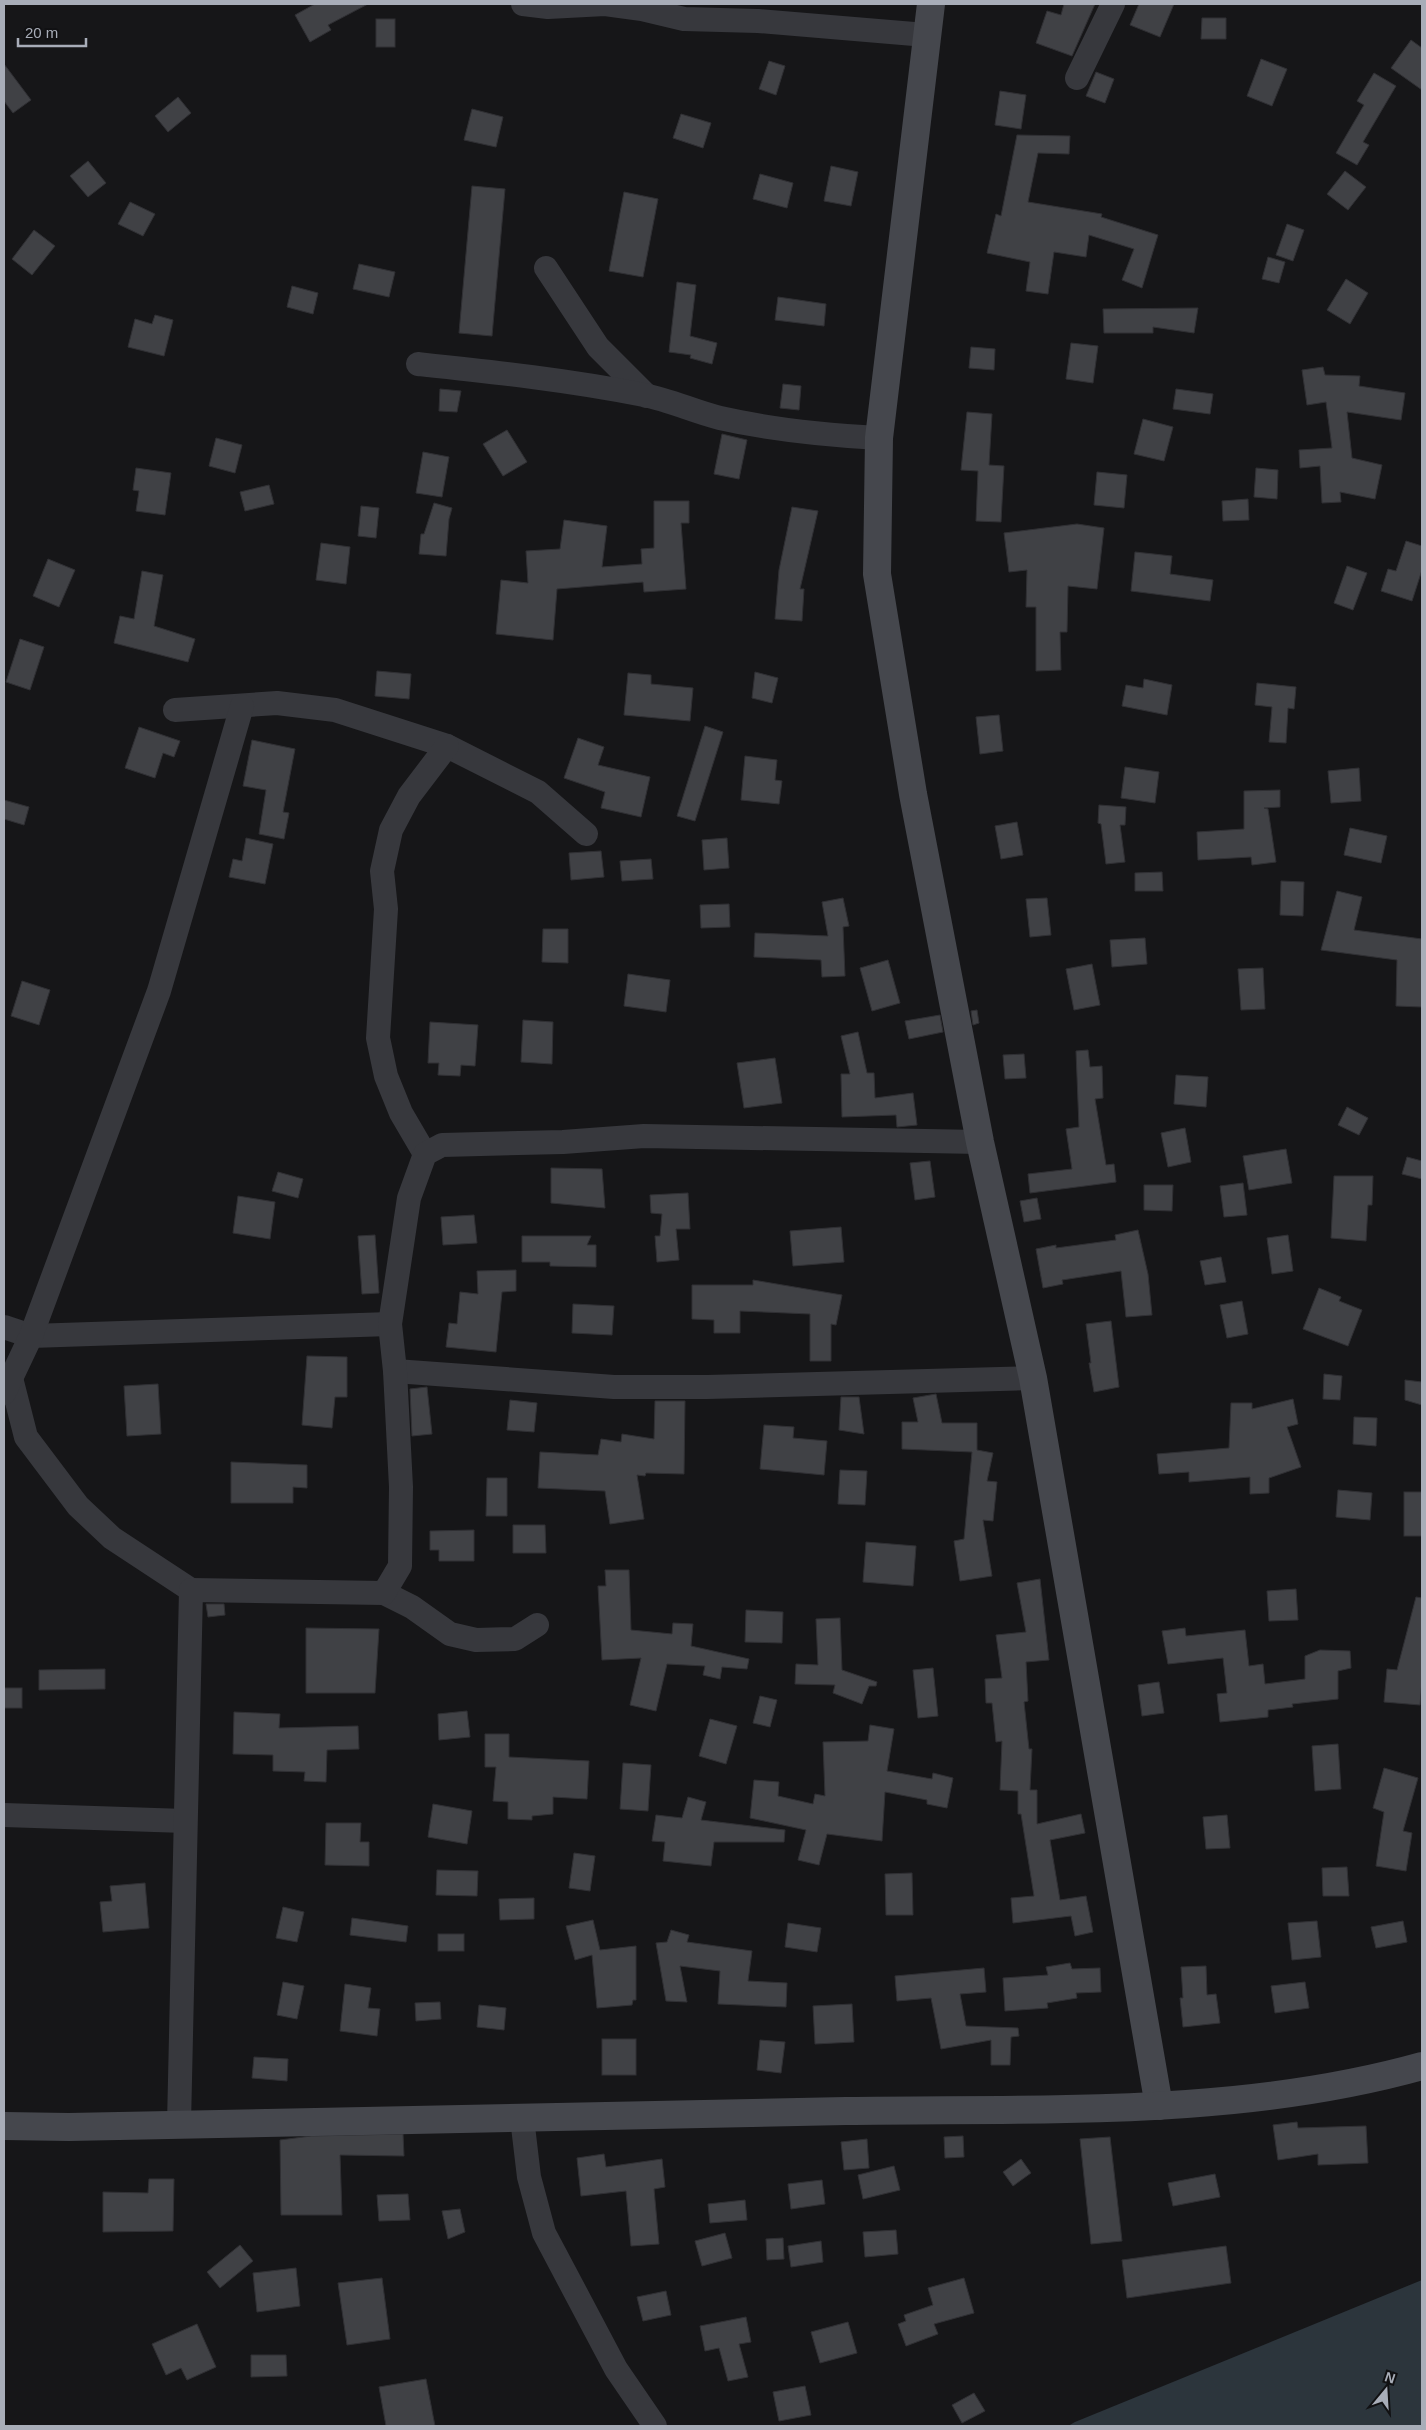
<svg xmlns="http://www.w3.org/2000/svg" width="1426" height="2430" font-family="Helvetica,sans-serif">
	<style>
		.water { fill: #2c353c }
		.building { fill: #404145; stroke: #303034 }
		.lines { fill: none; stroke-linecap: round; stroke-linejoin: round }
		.street { stroke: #37383d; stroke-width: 24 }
		.secondary { stroke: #45474d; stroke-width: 28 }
	</style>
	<rect width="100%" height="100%" fill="#161618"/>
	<polygon class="water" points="1422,2280 1422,2426 1068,2426 1075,2422"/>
	<g class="building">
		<polygon points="315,4 368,4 328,25 331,30 310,42 295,15"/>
		<polygon points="1064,4 1095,4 1072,56 1036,43 1047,11 1061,15"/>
		<polygon points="1139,4 1174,4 1160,37 1130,25"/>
		<polygon points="1202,18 1226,18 1226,39 1201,39"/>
		<rect x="376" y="19" width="19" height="28"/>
		<polygon points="1411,40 1422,48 1422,90 1391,68"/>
		<polygon points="1261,59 1287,69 1272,106 1247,96"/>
		<polygon points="769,61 785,66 776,95 759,89"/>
		<polygon points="4,64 31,100 13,113 4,101"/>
		<polygon points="1096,72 1114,79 1105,103 1086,96"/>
		<polygon points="1374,73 1396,86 1363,142 1369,145 1357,165 1336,153 1364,105 1357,101"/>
		<polygon points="1000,91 1026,95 1021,129 995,125"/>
		<polygon points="178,97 191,113 168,132 155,116"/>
		<polygon points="472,109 503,117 496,147 464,140"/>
		<polygon points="681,114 711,123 703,148 673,138"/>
		<polygon points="1017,135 1070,136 1069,154 1038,153 1028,202 1102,214 1101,217 1158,235 1142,288 1122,280 1134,249 1089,235 1086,257 1054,252 1048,294 1026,291 1030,262 987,253 996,214 1001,216"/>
		<polygon points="88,161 106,183 88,197 70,176"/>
		<polygon points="831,166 858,172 851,206 824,201"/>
		<polygon points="1345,171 1366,187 1348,210 1327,194"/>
		<polygon points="760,174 793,183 787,208 753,199"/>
		<polygon points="472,186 505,189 492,336 459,333"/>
		<polygon points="624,192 658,199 643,277 609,271"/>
		<polygon points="130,202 155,214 143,236 118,224"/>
		<polygon points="1287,224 1304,230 1293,261 1276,255"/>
		<polygon points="34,230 55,246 32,275 12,259"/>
		<polygon points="1268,257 1285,262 1279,283 1262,279"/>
		<polygon points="359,264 395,272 389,297 353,289"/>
		<polygon points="1346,279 1368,293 1350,324 1327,310"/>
		<polygon points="677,282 696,285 690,336 717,343 712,364 690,358 691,355 669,352"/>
		<polygon points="292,286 318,293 313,314 287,307"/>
		<polygon points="778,297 826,304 824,326 775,320"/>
		<polygon points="1198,308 1194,333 1153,327 1153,333 1104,333 1103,309"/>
		<polygon points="155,315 173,320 164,356 128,347 135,319 152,324"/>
		<polygon points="1071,343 1098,346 1093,383 1066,379"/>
		<polygon points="971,347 995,349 994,370 969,368"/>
		<polygon points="1323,367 1325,375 1360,376 1359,386 1405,393 1401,420 1347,412 1352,458 1382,465 1375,499 1340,492 1341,502 1322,503 1320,466 1300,468 1299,450 1332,448 1326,402 1307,405 1302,370"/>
		<polygon points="783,384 801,386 799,410 780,408"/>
		<polygon points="440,389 461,391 457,412 439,411"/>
		<polygon points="1176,389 1213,394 1210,414 1173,409"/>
		<polygon points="967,412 992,414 989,465 1004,466 1001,522 976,521 978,471 961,470"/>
		<polygon points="1143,419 1173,427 1164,461 1134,454"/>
		<polygon points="507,430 527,462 503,476 483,444"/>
		<polygon points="722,434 747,440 739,479 714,474"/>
		<polygon points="216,438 242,445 235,473 209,466"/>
		<polygon points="423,452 449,457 442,497 416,493"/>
		<polygon points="136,468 171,473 165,515 136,511 139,491 133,490"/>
		<polygon points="1256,468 1278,470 1277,499 1254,497"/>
		<polygon points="1097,472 1127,475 1124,508 1094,505"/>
		<polygon points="269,485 274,504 245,511 240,492"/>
		<polygon points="1248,499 1249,520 1223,521 1222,501"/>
		<polygon points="654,501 689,501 689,523 681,523 686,589 644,592 643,582 557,589 553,640 496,634 501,580 528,583 526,551 560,549 564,520 607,526 602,567 642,564 641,549 654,548"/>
		<polygon points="434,503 452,508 449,519 446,556 419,554 421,534 424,534"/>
		<polygon points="361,506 379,508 376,538 358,536"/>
		<polygon points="792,507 818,511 800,589 804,589 802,621 775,619 779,570"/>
		<polygon points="1077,524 1104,528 1097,589 1068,586 1067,632 1060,632 1061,670 1036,671 1036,607 1026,607 1027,570 1009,572 1004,533"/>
		<polygon points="1406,541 1422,546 1422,570 1412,601 1381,591 1388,569 1396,571"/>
		<polygon points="321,543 350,547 346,584 316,580"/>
		<polygon points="1135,552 1172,556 1170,574 1213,580 1210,601 1131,591"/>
		<polygon points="48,559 75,570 59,607 33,596"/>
		<polygon points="1347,566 1367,573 1353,610 1334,603"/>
		<polygon points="142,571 163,575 154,626 195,639 188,662 114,643 120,616 134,619"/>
		<polygon points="20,639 44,647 30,690 6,682"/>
		<polygon points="377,671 411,674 409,699 375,696"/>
		<polygon points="755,672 778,678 772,703 752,698"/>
		<polygon points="628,673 651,675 651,684 693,688 690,721 624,715"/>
		<polygon points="1144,679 1172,685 1167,715 1122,706 1126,685 1143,688"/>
		<polygon points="1257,683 1296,687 1294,709 1288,708 1286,743 1269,742 1272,707 1255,705"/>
		<polygon points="999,715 1003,751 980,754 976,717"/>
		<polygon points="705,726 723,732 695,821 677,816"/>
		<polygon points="139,727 180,741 174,757 163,753 155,778 125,768"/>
		<polygon points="578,738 604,747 598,765 650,777 641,817 601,808 605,792 564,778"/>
		<polygon points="252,740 295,749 283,812 289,813 284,839 259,834 266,790 243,786"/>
		<polygon points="745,756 777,760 775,780 782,781 779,804 741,800"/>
		<polygon points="1125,767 1159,772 1155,803 1121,798"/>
		<polygon points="1359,768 1361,801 1331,803 1328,771"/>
		<polygon points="1280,790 1280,807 1264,808 1268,809 1276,862 1252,865 1251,857 1198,860 1197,832 1244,829 1244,791"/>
		<polygon points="4,800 29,807 24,825 4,819"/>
		<polygon points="1099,805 1126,807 1125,825 1120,825 1125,862 1106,864 1101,824 1098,823"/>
		<polygon points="1017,822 1023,855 1001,859 995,826"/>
		<polygon points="1350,828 1387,836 1381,863 1344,855"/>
		<polygon points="246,838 273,844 265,884 229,877 233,859 242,861"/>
		<polygon points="727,838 729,868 704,870 702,840"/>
		<polygon points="601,851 604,877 571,880 569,853"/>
		<polygon points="651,859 653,879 622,881 620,861"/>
		<polygon points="1162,872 1163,891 1135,891 1135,873"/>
		<polygon points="1281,881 1304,882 1303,916 1280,915"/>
		<polygon points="1337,891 1362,897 1354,930 1422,939 1422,1007 1396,1006 1397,960 1321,950"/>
		<polygon points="843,898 849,926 843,927 845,976 822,977 821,960 754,957 755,933 828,936 822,902"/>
		<polygon points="1047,898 1051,935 1030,937 1026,899"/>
		<polygon points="729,904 730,927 701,928 700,905"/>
		<polygon points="543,929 568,929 568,963 542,962"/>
		<polygon points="1145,938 1147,964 1112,967 1110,940"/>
		<polygon points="888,960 900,1003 872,1011 860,968"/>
		<polygon points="1092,964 1100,1005 1074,1010 1066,969"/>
		<polygon points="1263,968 1265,1009 1241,1010 1238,969"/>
		<polygon points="628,974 670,980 666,1012 624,1006"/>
		<polygon points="22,981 50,990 39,1025 11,1016"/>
		<polygon points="977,1010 979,1023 973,1025 971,1011"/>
		<polygon points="940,1015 943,1032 909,1039 905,1021"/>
		<polygon points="523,1020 553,1022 552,1064 521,1062"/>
		<polygon points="430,1022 478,1025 475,1066 461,1065 460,1076 438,1075 439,1063 428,1063"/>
		<polygon points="858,1032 867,1073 874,1073 875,1098 913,1093 917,1125 897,1127 896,1115 842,1117 841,1074 850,1074 841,1036"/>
		<polygon points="1088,1050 1090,1067 1102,1066 1103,1098 1095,1099 1106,1165 1114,1164 1116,1182 1030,1193 1028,1174 1072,1169 1066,1129 1079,1127 1076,1051"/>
		<polygon points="1024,1054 1026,1078 1005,1079 1003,1055"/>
		<polygon points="775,1058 782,1103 744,1108 737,1063"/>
		<polygon points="1176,1075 1208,1077 1206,1107 1174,1104"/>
		<polygon points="1347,1107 1368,1118 1359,1135 1338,1125"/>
		<polygon points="1185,1128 1191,1162 1168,1167 1161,1133"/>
		<polygon points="1286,1149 1292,1183 1249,1190 1243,1156"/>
		<polygon points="1407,1157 1422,1161 1422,1179 1402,1174"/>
		<polygon points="930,1161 935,1197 915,1200 910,1163"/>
		<polygon points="551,1168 602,1169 605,1208 551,1203"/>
		<polygon points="278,1172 303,1179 298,1198 272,1191"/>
		<polygon points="1334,1176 1373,1176 1372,1205 1368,1205 1366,1241 1331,1238"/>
		<polygon points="1243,1183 1247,1215 1224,1217 1220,1186"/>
		<polygon points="1144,1185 1173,1185 1172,1211 1144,1210"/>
		<polygon points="688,1193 690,1229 676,1229 679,1260 657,1262 655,1236 660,1236 662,1214 651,1213 650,1195"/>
		<polygon points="238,1196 275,1202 270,1239 233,1233"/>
		<polygon points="1037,1198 1041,1219 1024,1222 1020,1201"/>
		<polygon points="474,1215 477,1243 443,1245 441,1217"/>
		<polygon points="841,1227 844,1262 793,1266 790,1231"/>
		<polygon points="1138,1230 1148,1274 1152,1315 1126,1317 1121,1271 1062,1280 1063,1284 1043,1288 1036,1249 1056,1245 1056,1248 1116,1240 1115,1235"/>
		<polygon points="375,1235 379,1293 362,1294 358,1236"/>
		<polygon points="1288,1235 1293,1271 1272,1274 1267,1238"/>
		<polygon points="522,1236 591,1236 587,1245 596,1245 596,1267 550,1266 550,1262 522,1262"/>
		<polygon points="1221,1257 1226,1282 1205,1285 1200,1261"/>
		<polygon points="516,1270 516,1291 502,1292 496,1352 446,1347 449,1323 457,1324 460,1292 478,1294 477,1271"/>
		<polygon points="753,1280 842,1295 836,1325 831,1324 831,1361 810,1361 810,1314 740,1311 740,1333 714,1333 714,1320 692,1319 692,1285 753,1285"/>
		<polygon points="1319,1288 1341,1297 1339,1301 1362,1310 1348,1346 1303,1329"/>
		<polygon points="1242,1301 1248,1334 1227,1338 1220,1305"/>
		<polygon points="573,1304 614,1306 612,1335 572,1333"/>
		<polygon points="1111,1321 1119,1387 1094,1392 1089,1363 1091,1363 1086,1324"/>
		<polygon points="307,1356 347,1357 347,1397 335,1397 332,1428 302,1425"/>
		<polygon points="1324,1374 1342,1376 1340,1400 1323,1399"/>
		<polygon points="1405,1380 1422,1382 1422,1405 1405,1400"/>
		<polygon points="158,1384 161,1434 127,1436 124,1386"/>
		<polygon points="427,1387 432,1434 412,1436 410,1389"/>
		<polygon points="936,1394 942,1423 977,1423 977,1450 993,1453 987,1481 997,1482 993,1521 983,1520 992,1576 960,1581 954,1541 964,1539 972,1452 902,1449 902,1422 918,1422 913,1398"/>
		<polygon points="841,1397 859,1397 864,1434 839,1430"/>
		<polygon points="1293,1399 1298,1424 1287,1427 1301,1467 1269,1478 1269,1493 1250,1494 1250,1477 1189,1482 1189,1472 1159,1474 1157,1454 1229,1448 1231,1403 1252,1403 1252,1409"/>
		<polygon points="510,1400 537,1403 534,1432 507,1430"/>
		<polygon points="655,1401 685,1401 684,1474 646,1473 645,1476 637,1475 644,1519 610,1524 605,1491 538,1488 540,1452 598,1455 601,1439 621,1442 622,1434 654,1439"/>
		<polygon points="1354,1417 1377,1418 1376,1446 1353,1444"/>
		<polygon points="764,1425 794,1427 793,1438 827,1441 824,1475 760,1469"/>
		<polygon points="231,1462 307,1465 307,1488 293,1487 293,1503 231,1503"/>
		<polygon points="840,1470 867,1471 865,1505 838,1504"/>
		<polygon points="487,1478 507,1478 507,1516 486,1516"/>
		<polygon points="1338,1490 1372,1493 1370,1520 1336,1517"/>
		<rect x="1404" y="1492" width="18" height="44"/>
		<polygon points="513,1525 545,1525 546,1553 513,1553"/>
		<polygon points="474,1530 474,1561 439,1561 439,1550 430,1550 430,1531"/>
		<polygon points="866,1542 916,1546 913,1586 863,1582"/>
		<polygon points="605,1570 629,1570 631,1630 672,1634 673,1623 693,1624 691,1646 749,1659 747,1669 722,1667 720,1679 703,1675 705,1666 667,1664 656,1711 630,1705 641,1658 602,1660 598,1586 606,1586"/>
		<polygon points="1040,1579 1049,1660 1026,1662 1028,1701 1024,1702 1029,1749 1032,1749 1030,1790 1037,1790 1037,1824 1081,1814 1085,1833 1050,1840 1060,1900 1086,1896 1093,1932 1075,1936 1071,1916 1013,1923 1011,1898 1034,1896 1021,1814 1018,1814 1018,1791 1000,1790 1002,1741 996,1742 992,1703 986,1703 985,1679 1002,1678 996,1635 1026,1632 1017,1583"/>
		<polygon points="1296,1589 1298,1620 1269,1621 1267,1591"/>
		<polygon points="1416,1597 1422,1598 1422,1681 1420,1705 1384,1702 1387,1669 1397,1670"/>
		<polygon points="206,1604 224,1604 225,1615 208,1617"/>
		<polygon points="746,1610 783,1612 782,1643 745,1642"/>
		<polygon points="840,1618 842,1670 877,1682 876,1686 869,1686 862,1704 833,1693 835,1685 795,1684 796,1664 818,1665 816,1619"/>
		<polygon points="306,1628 379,1629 375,1693 306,1693"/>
		<polygon points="1185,1628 1186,1636 1245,1630 1249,1666 1263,1664 1265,1684 1305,1679 1305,1656 1320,1650 1350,1651 1351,1668 1338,1671 1338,1699 1292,1704 1293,1707 1268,1710 1268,1717 1220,1722 1217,1694 1227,1693 1223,1658 1168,1664 1162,1631"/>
		<polygon points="933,1668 938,1716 918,1718 913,1670"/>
		<polygon points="105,1669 105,1689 39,1690 39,1670"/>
		<polygon points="1159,1682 1164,1713 1142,1716 1138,1685"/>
		<rect x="4" y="1688" width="18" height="20"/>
		<polygon points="760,1696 777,1700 770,1727 753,1723"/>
		<polygon points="467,1711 470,1737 439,1740 438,1714"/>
		<polygon points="234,1712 280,1714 279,1728 358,1726 359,1749 327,1750 326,1782 304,1781 305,1772 273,1771 273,1755 233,1754"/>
		<polygon points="710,1719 737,1726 726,1764 699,1756"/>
		<polygon points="870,1725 894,1729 887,1771 932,1779 933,1773 953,1778 947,1808 927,1804 927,1800 885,1792 882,1841 827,1834 819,1865 798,1860 806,1830 750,1818 754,1780 779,1782 778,1796 813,1804 815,1794 825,1796 823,1742 868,1741"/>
		<polygon points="485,1734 509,1734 509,1757 589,1761 587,1799 553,1797 553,1814 532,1816 532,1820 508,1819 508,1802 493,1801 496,1767 485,1767"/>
		<polygon points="1338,1744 1341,1789 1315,1791 1312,1746"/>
		<polygon points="623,1763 651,1765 648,1811 620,1809"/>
		<polygon points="1384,1768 1418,1778 1403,1831 1412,1833 1406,1871 1376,1866 1384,1812 1373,1808"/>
		<polygon points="688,1797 706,1802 701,1820 785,1830 784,1842 714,1842 711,1866 663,1861 665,1842 652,1841 656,1815 682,1818"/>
		<polygon points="433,1804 472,1811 467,1844 428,1837"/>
		<polygon points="1227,1815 1230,1848 1206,1849 1203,1817"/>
		<polygon points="326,1823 361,1823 360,1842 369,1842 369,1866 325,1865"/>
		<polygon points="574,1853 595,1856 590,1891 569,1888"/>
		<polygon points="1347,1867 1349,1896 1323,1896 1322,1868"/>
		<polygon points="437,1870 478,1871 477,1896 436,1895"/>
		<polygon points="912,1873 913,1915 886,1915 885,1874"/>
		<polygon points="145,1883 149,1928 103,1932 100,1902 112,1901 110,1886"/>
		<polygon points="534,1898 534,1919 500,1920 499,1899"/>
		<polygon points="283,1907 304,1912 297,1942 276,1938"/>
		<polygon points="352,1918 408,1926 406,1942 350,1935"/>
		<polygon points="593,1920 600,1950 636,1946 636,2000 633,2000 632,2005 597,2008 592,1955 575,1960 566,1926"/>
		<polygon points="1317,1921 1321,1957 1292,1960 1288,1923"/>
		<polygon points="1403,1921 1407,1942 1376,1948 1371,1927"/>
		<polygon points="788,1923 821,1928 817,1952 785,1947"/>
		<polygon points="671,1930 689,1935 687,1942 752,1951 748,1981 787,1983 786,2007 718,2004 720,1971 680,1966 687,2002 666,2001 656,1943 667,1942"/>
		<rect x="438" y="1934" width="26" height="17"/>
		<polygon points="1070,1963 1072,1969 1100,1968 1101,1992 1076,1993 1077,1998 1047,2003 1048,2008 1005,2011 1003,1978 1048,1975 1046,1967"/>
		<polygon points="1206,1966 1207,1995 1216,1994 1220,2023 1183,2027 1180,1998 1183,1998 1181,1967"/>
		<polygon points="984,1968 986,1992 960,1994 966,2026 1018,2028 1019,2036 1011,2037 1010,2065 991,2065 991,2040 941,2049 931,1998 897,2001 895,1976"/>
		<polygon points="283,1982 304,1986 297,2019 277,2015"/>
		<polygon points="1305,1982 1309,2008 1275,2013 1271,1986"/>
		<polygon points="345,1984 371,1988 368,2008 380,2009 377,2036 340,2031"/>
		<polygon points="440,2002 441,2019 416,2021 415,2003"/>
		<polygon points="852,2004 854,2042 815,2044 813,2006"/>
		<polygon points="479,2005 506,2008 504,2030 477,2027"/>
		<rect x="602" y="2039" width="34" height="36"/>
		<polygon points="760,2040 785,2042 781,2073 757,2070"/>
		<polygon points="254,2057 288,2059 287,2081 252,2078"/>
		<polygon points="1297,2122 1298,2128 1366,2126 1368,2163 1318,2165 1318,2154 1278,2160 1273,2125"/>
		<polygon points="403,2134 404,2156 340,2155 342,2215 281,2215 280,2140 311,2136"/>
		<polygon points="963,2136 964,2157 945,2158 944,2137"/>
		<polygon points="1110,2137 1122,2241 1091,2244 1080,2139"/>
		<polygon points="867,2139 869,2168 844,2170 841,2142"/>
		<polygon points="604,2154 606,2167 662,2159 665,2187 654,2189 659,2244 631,2246 626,2191 581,2196 577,2158"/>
		<polygon points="1021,2159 1031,2173 1013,2186 1003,2172"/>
		<polygon points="894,2166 900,2190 863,2199 858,2175"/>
		<polygon points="1215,2174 1220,2197 1173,2206 1168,2183"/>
		<polygon points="149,2179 174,2179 173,2231 103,2232 103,2192 148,2193"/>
		<polygon points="822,2180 825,2204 791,2209 788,2184"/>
		<polygon points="408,2194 410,2220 379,2221 377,2195"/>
		<polygon points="745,2200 747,2220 710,2223 708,2204"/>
		<polygon points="460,2209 465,2232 448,2239 442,2211"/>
		<polygon points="896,2230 898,2254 865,2257 863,2232"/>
		<polygon points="725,2233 732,2258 702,2266 695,2241"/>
		<polygon points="783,2238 784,2259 767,2260 766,2239"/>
		<polygon points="821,2241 823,2262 791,2267 788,2246"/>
		<polygon points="240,2245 253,2261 220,2288 207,2272"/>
		<polygon points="1226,2246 1231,2283 1127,2298 1122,2260"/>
		<polygon points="296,2268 300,2306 257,2312 253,2273"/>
		<polygon points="382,2278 390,2339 347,2345 338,2283"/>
		<polygon points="964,2278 974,2313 934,2324 938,2334 906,2346 898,2324 906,2321 904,2315 933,2305 928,2288"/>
		<polygon points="666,2291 671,2315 643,2321 637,2297"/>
		<polygon points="746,2317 751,2342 739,2344 748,2377 728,2381 719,2348 705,2351 700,2326"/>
		<polygon points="848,2322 857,2353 820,2363 811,2332"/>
		<polygon points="197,2324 216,2367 187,2380 181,2368 166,2375 152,2344"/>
		<polygon points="251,2355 286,2355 287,2376 251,2377"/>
		<polygon points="426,2379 435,2426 386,2426 379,2387"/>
		<polygon points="805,2386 811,2415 779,2421 773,2392"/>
		<polygon points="974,2393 985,2411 962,2423 952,2405"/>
	</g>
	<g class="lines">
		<g class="street">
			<polyline points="523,4 548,7 605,4 642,9 684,19 758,21 926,35"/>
			<polyline points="1077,78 1113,4"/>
			<polyline points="546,268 598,347 647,396"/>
			<path d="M418 364C493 372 569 380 644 395 670 400 695 412 720 418 773 430 825 435 879 438"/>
			<polyline points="175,710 277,703 335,710 447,746 538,792 586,834"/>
			<polyline points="425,1154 401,1113 386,1076 378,1038 386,909 382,871 391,830 409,796 447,746"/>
			<polyline points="4,1327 31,1336 390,1324"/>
			<polyline points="395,1371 614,1387 707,1387 1033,1378"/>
			<polyline points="11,1378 26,1437 78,1506 112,1538 191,1590"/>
			<polyline points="4,1393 31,1336 159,991 242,706"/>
			<polyline points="384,1593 412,1607 450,1634 476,1640 515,1639 537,1625"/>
			<polyline points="4,1815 185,1821"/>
			<polyline points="522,2118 529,2177 544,2233 616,2369 655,2426"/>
			<polyline points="179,2124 191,1590 384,1593 400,1566 401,1487 395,1371 390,1324 409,1198 425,1154 442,1145 563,1142 644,1136 980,1142"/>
		</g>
		<g class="secondary">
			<polyline points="931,4 879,438 877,574 913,794 980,1142 1033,1378 1159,2106"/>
			<path d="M4 2126 69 2127C328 2120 587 2114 846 2111 1038 2108 1236 2118 1422 2066"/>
		</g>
	</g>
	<rect width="1426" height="2430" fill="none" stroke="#a8adb8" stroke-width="10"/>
	<g transform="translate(1386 2390) rotate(18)" stroke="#111113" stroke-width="4" paint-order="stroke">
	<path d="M0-4L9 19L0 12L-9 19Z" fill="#a8adb8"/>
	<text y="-8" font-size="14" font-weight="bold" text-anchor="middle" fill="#a8adb8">N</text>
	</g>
	<path d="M18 38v8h68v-8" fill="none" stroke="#a8adb8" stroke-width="2.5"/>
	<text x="25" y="38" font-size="15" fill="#a8adb8" stroke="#111113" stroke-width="4" paint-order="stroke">20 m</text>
</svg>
